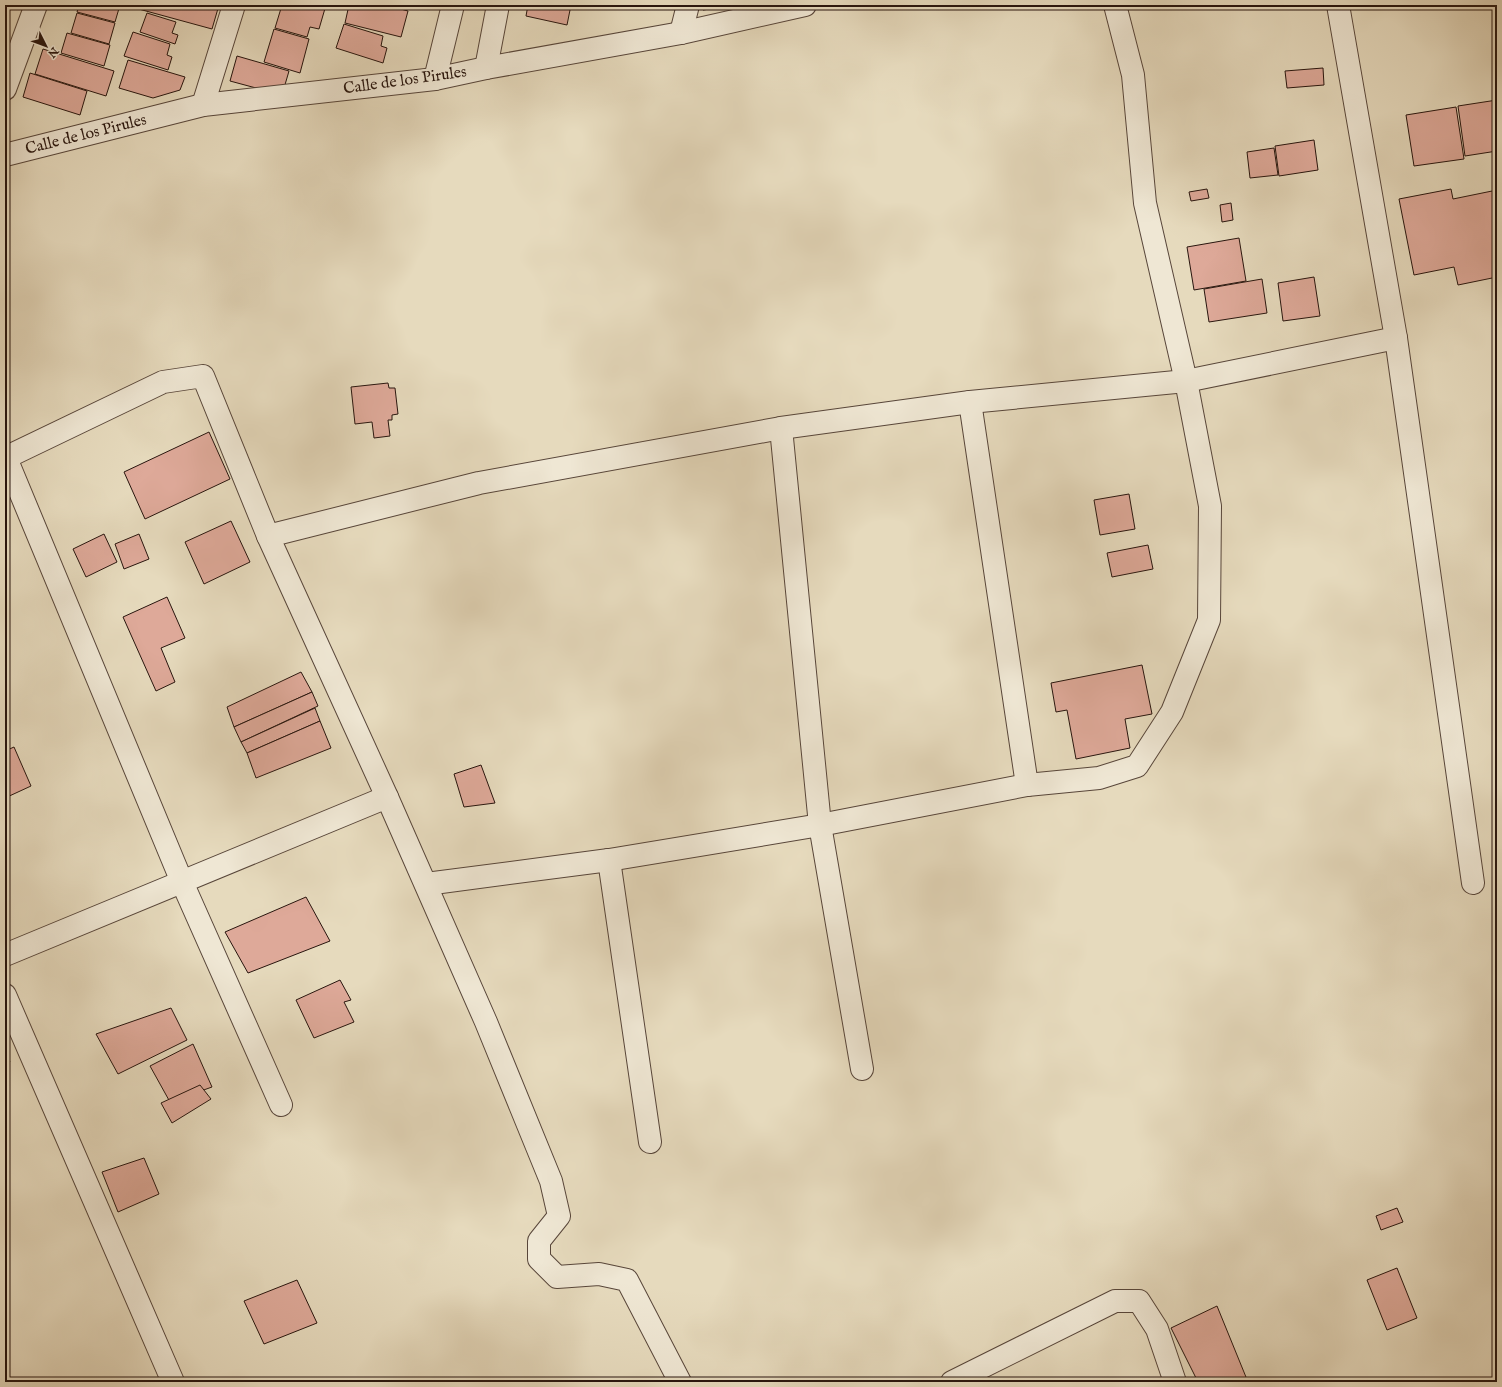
<svg xmlns="http://www.w3.org/2000/svg" width="1502" height="1387" font-family="'IM FELL English',serif">
	<style>
		.building { fill: #dea999; stroke: #28150e }
		.lines { fill: none; stroke-linecap: round; stroke-linejoin: round }
		.minor-casing { stroke: #58463a; stroke-width: 24 }
		.minor { stroke: #efe7d4; stroke-width: 22 }
		.labels { text-anchor: middle; dominant-baseline: central; stroke-width: 3.5; stroke-linejoin: round; paint-order: stroke }
		.street-label { font-size: 16px; fill: #28150e; stroke: #efe7d4 }
	</style>
	<rect width="100%" height="100%" fill="#e6dabd"/>
	<filter id="stains"><feTurbulence type="fractalNoise" baseFrequency=".005" numOctaves="4"/><feColorMatrix values="0 0 0 0 .2 0 0 0 0 .09 0 0 0 0 .02 0 0 0 .5 -.17"/></filter>
	<radialGradient id="worn" r=".72"><stop offset=".6" stop-color="#630" stop-opacity="0"/><stop offset="1" stop-color="#630" stop-opacity=".3"/></radialGradient>
	<g class="building">
		<polygon points="79,5 120,5 115,22 77,12"/>
		<polygon points="136,5 219,5 212,29 135,8"/>
		<polygon points="282,5 326,5 319,29 310,27 307,37 275,28"/>
		<polygon points="349,5 386,5 408,11 401,37 345,23"/>
		<polygon points="394,5 409,5 408,8"/>
		<polygon points="528,5 571,5 567,25 526,16"/>
		<polygon points="704,5 738,5 703,10"/>
		<polygon points="77,13 115,23 109,44 71,33"/>
		<polygon points="147,13 176,22 172,33 178,35 175,44 140,32"/>
		<polygon points="344,24 383,36 381,46 387,48 383,63 336,48"/>
		<polygon points="274,29 309,39 300,73 264,62"/>
		<polygon points="133,32 170,44 167,55 172,57 168,70 124,56"/>
		<polygon points="67,33 110,45 104,66 61,53"/>
		<polygon points="43,49 114,71 106,96 35,74"/>
		<polygon points="237,56 289,71 282,95 230,81"/>
		<polygon points="128,60 185,77 180,90 153,98 119,88"/>
		<polygon points="1323,68 1324,85 1287,88 1285,71"/>
		<polygon points="30,73 87,91 80,115 23,97"/>
		<polygon points="1497,100 1497,151 1465,156 1458,106"/>
		<polygon points="1456,107 1464,159 1414,166 1406,115"/>
		<polygon points="1314,140 1318,170 1279,176 1275,146"/>
		<polygon points="1274,148 1278,175 1250,178 1247,152"/>
		<polygon points="1207,189 1209,198 1191,201 1189,192"/>
		<polygon points="1451,189 1453,199 1497,190 1497,258 1495,258 1497,277 1458,285 1454,267 1414,275 1399,199"/>
		<polygon points="1231,203 1233,220 1222,222 1220,205"/>
		<polygon points="1239,238 1246,281 1194,290 1187,247"/>
		<polygon points="1314,277 1320,316 1283,321 1278,283"/>
		<polygon points="1262,279 1267,313 1209,322 1204,289"/>
		<polygon points="388,383 389,388 395,388 398,414 392,415 392,420 388,420 390,436 374,438 372,422 355,424 351,387"/>
		<polygon points="209,432 230,479 145,519 124,472"/>
		<polygon points="1129,494 1135,529 1100,535 1094,500"/>
		<polygon points="231,521 250,562 204,584 185,542"/>
		<polygon points="104,534 117,562 86,577 73,549"/>
		<polygon points="139,534 149,559 124,569 115,544"/>
		<polygon points="1148,545 1153,569 1112,577 1107,553"/>
		<polygon points="167,597 185,638 161,648 175,682 156,691 123,617"/>
		<polygon points="1142,665 1152,714 1125,719 1130,748 1076,759 1067,710 1056,712 1051,683"/>
		<polygon points="301,672 312,692 234,727 227,707"/>
		<polygon points="312,692 318,706 241,742 234,727"/>
		<polygon points="315,708 320,721 247,753 241,742"/>
		<polygon points="320,721 331,748 256,778 247,753"/>
		<polygon points="14,747 31,786 5,798 5,751"/>
		<polygon points="481,765 495,803 464,807 454,774"/>
		<polygon points="306,897 330,941 248,973 225,932"/>
		<polygon points="340,980 351,1000 344,1002 354,1022 314,1038 296,1000"/>
		<polygon points="171,1008 187,1040 118,1074 96,1034"/>
		<polygon points="193,1044 212,1087 170,1102 150,1066"/>
		<polygon points="5,1054 10,1062 5,1065"/>
		<polygon points="200,1085 211,1099 172,1123 161,1103"/>
		<polygon points="144,1158 159,1194 118,1212 102,1172"/>
		<polygon points="1397,1208 1403,1222 1381,1230 1376,1216"/>
		<polygon points="1397,1268 1417,1318 1387,1330 1367,1280"/>
		<polygon points="297,1280 317,1323 264,1344 244,1301"/>
		<polygon points="1217,1306 1248,1382 1198,1382 1171,1328"/>
	</g>
	<g class="lines">
		<defs>
			<g id="minor">
				<polyline points="1338,5 1396,338 1473,883"/>
				<polyline points="681,33 688,5"/>
				<polyline points="486,68 498,5"/>
				<polyline points="435,79 453,5"/>
				<polyline points="5,89 36,5"/>
				<polyline points="203,105 234,5"/>
				<polyline points="5,155 203,105 435,79 486,68 681,33 805,5"/>
				<polyline points="970,402 1027,785"/>
				<polyline points="781,428 820,825 862,1069"/>
				<polyline points="5,458 163,382 203,376 268,536 387,797 486,1022 551,1181 559,1216 539,1241 539,1259 557,1277 599,1274 627,1280 680,1382"/>
				<polyline points="6,458 182,882 281,1105"/>
				<polyline points="268,536 479,483 781,428 970,402 1186,381 1396,338"/>
				<polyline points="609,860 650,1142"/>
				<polyline points="426,884 609,860 820,825 1027,785 1099,778 1137,766 1172,712 1209,620 1210,506 1186,381 1145,203 1133,75 1115,5"/>
				<polyline points="5,955 387,797"/>
				<polyline points="5,995 173,1382"/>
				<polyline points="952,1382 1115,1301 1139,1301 1157,1329 1175,1382"/>
			</g>
		</defs>
		<use href="#minor" class="minor-casing"/>
		<use href="#minor" class="minor"/>
	</g>
	<g class="labels">
		<g class="street-label">
			<text transform="translate(405 81) rotate(-8)">Calle de los Pirules</text>
			<text transform="translate(86 135) rotate(-14)">Calle de los Pirules</text>
		</g>
	</g>
	<rect width="1502" height="1387" fill="none" stroke="#e6dabd" stroke-width="20"/>
	<rect x="6" y="6" width="1490" height="1375" fill="none" stroke="#28150e" stroke-width="2"/>
	<rect x="10" y="10" width="1482" height="1367" fill="none" stroke="#28150e"/>
	<g transform="translate(46 46) rotate(132)" stroke="#efe7d4" stroke-width="3" paint-order="stroke">
	<path d="M0-3L7 15L0 10L-7 15Z" fill="#28150e"/>
	<text y="-6" font-size="11" font-weight="bold" text-anchor="middle" fill="#28150e">N</text>
	</g>
	<rect width="100%" height="100%" filter="url(#stains)"/>
	<rect width="100%" height="100%" fill="url(#worn)"/>
</svg>
